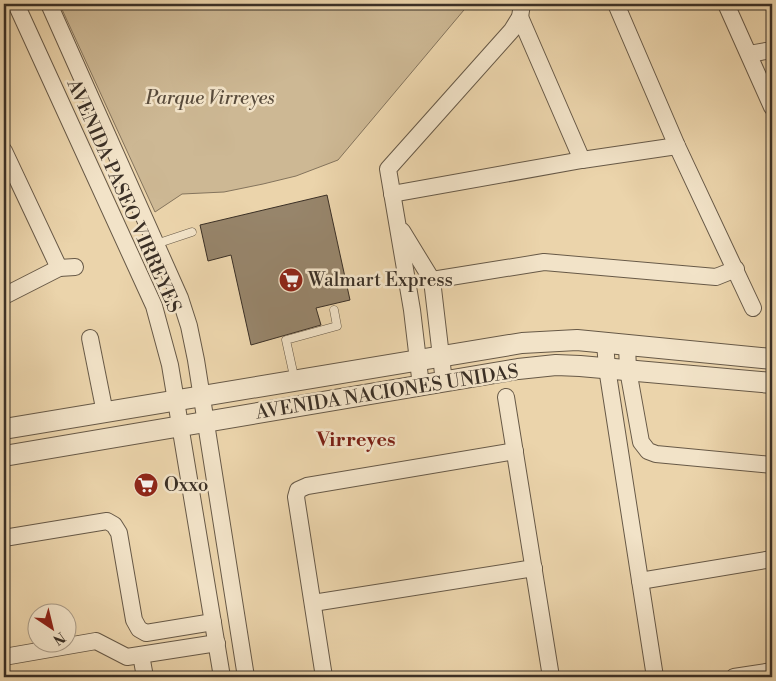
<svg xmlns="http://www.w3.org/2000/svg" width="776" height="681" font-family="'Libre Bodoni',serif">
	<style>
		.park { fill: #cdb894; stroke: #84745d }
		.building { fill: #97856b; stroke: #3b3026 }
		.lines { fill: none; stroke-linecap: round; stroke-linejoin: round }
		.service-casing { stroke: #675947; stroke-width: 9 }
		.minor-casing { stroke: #675947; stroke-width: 18 }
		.tertiary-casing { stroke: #675947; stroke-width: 22 }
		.service { stroke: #f2e3c8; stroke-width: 8 }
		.minor { stroke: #f2e3c8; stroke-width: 16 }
		.tertiary { stroke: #f2e3c8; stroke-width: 20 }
		.labels { text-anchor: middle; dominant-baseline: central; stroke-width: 5; stroke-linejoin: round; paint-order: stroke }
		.park-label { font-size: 19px; font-style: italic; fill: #584b3c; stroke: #f2e3c8 }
		.street-label { font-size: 19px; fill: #3b3026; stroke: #f2e3c8 }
		.poi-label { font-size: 19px; fill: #3b3026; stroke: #f2e3c8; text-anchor: start }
		.neighbourhood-label { font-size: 20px; font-weight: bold; fill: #7a1f14; stroke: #f2e3c8 }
	</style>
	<rect width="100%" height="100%" fill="#ebd4ab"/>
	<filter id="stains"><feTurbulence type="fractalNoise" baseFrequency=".004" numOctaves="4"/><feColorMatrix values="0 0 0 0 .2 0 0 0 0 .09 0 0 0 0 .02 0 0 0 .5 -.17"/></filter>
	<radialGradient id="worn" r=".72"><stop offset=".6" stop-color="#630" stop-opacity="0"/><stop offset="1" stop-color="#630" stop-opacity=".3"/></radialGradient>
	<polygon class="park" points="65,4 469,4 338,160 296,176 263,184 224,192 182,194 155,212 60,5"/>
	<polygon class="building" points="327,195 350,300 316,308 321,325 251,345 231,255 208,261 200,225"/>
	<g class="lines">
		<defs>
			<g id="service">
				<polyline points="156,244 192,232"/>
				<polyline points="295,381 286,340 337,326 334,310"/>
			</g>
			<g id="minor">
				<polyline points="16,4 154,306 170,365 222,677"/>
				<polyline points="49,4 180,298 189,326 196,360 246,677"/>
				<polyline points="616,4 677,146 753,308"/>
				<polyline points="726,4 772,107"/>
				<polyline points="520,17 582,160"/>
				<polyline points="749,54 772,50"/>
				<polyline points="4,151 59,268"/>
				<polyline points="392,194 582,160 677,146"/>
				<polyline points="402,231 432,280 444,382"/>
				<polyline points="432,280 544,262 716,277 736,269"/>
				<polyline points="4,296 59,268 75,267"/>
				<polyline points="90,338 105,413"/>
				<polyline points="605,343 607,368 655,677"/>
				<polyline points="627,345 628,370 641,442 648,451 656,454 772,465"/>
				<polyline points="421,386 412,310 388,169 512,30 520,17 522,4"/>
				<polyline points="506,397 551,677"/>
				<polyline points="4,538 107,521 114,525 119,533 134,620 139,629 146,633 213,622"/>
				<polyline points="640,581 772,559"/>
				<polyline points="313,603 534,568"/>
				<polyline points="141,655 145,677"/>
				<polyline points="4,657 96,641 127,657 217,643"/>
				<polyline points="324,677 296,497 298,490 307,486 515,451"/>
				<polyline points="734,677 772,671"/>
			</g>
			<g id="tertiary">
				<polyline points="4,429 522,343 577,340 772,359"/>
				<polyline points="4,456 518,369 556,365 580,366 772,383"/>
			</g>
		</defs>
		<use href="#service" class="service-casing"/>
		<use href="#minor" class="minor-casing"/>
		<use href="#tertiary" class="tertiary-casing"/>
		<use href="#service" class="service"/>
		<use href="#minor" class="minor"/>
		<use href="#tertiary" class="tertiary"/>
	</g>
	<defs>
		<symbol id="supermarket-disc" viewBox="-11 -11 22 22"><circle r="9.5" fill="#8f2418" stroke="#f2e3c8"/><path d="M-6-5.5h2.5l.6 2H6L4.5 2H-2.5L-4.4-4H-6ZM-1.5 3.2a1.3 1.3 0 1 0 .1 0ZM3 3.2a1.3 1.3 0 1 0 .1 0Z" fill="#fff"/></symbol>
	</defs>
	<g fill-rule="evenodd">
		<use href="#supermarket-disc" x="277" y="266" width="28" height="28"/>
		<use href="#supermarket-disc" x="132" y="471" width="28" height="28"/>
	</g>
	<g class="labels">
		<g class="park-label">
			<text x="210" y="98">Parque Virreyes</text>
		</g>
		<g class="street-label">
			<text transform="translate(124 196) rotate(66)">AVENIDA PASEO VIRREYES</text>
			<text transform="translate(387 392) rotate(-9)">AVENIDA NACIONES UNIDAS</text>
		</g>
		<g class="poi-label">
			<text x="308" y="280">Walmart Express</text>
			<text x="164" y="485">Oxxo</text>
		</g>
		<g class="neighbourhood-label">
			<text x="356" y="440">Virreyes</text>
		</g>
	</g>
	<rect width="776" height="681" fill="none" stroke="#ebd4ab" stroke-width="20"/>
	<rect x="5" y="5" width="766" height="671" fill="none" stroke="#3b3026" stroke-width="2.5"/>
	<rect x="10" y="10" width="756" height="661" fill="none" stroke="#3b3026"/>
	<g transform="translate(52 628) rotate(145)"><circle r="24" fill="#f2e3c8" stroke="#a99b87"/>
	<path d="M0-4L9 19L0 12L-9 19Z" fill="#8f2418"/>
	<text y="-8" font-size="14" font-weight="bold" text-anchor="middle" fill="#3b3026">N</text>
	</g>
	<rect width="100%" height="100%" filter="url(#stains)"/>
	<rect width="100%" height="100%" fill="url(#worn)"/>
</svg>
